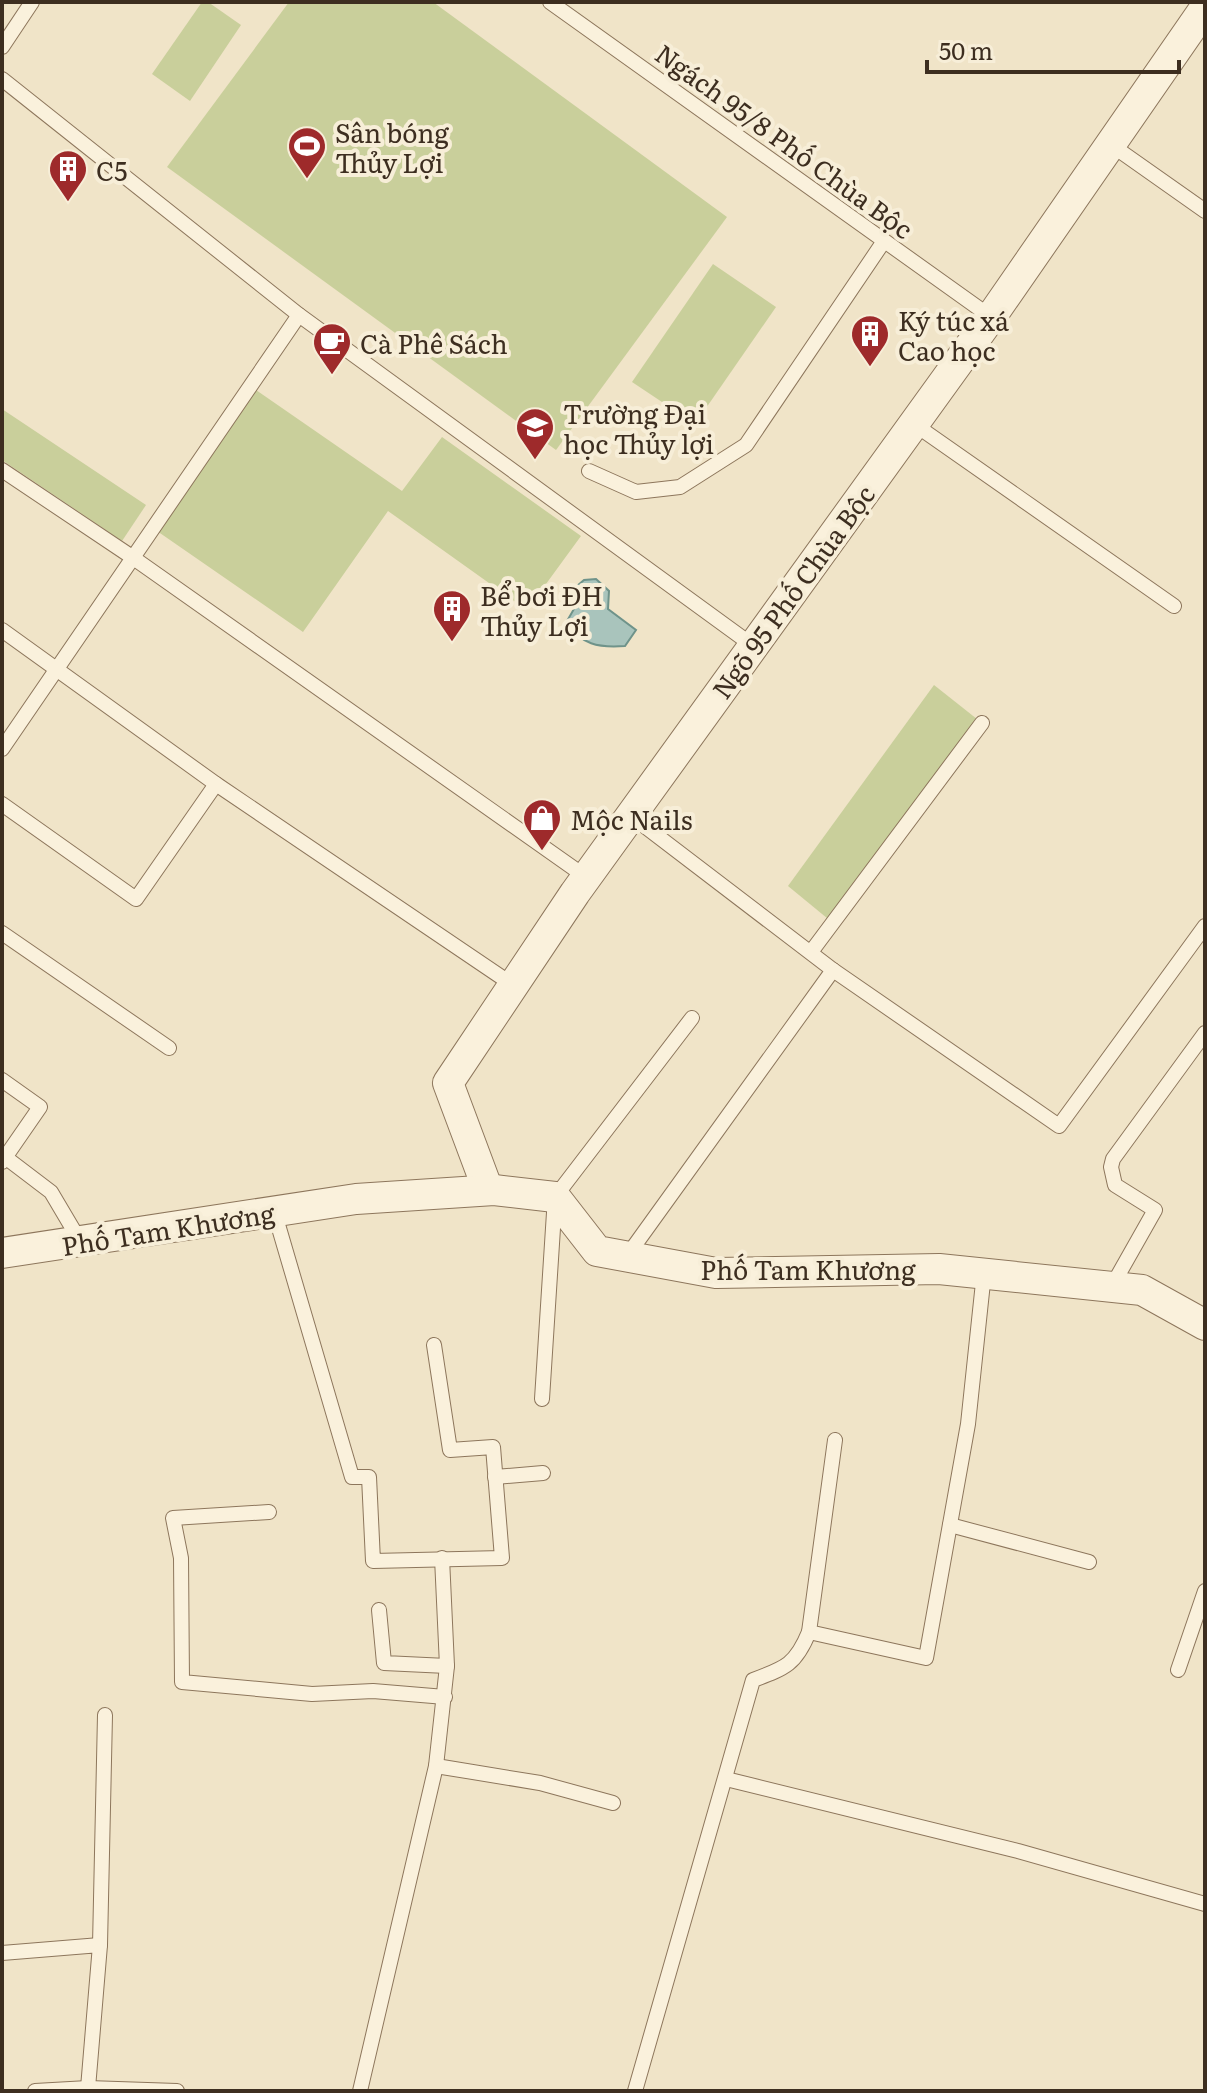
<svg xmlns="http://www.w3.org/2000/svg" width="1207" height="2093" font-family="Literata,serif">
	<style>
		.green { fill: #c9cf9b }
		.water { fill: #a9c4bc; stroke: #6f938a; stroke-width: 2 }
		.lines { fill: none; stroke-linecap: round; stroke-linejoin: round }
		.lane-casing { stroke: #8d765c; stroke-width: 16 }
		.street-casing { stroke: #8d765c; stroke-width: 32 }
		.lane { stroke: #faf1dc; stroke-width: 14 }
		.street { stroke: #faf1dc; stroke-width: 30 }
		.labels { text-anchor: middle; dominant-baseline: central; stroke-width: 8; stroke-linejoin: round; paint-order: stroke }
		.poi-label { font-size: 26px; fill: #3d2e20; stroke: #f7eed8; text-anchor: start }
		.street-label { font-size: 26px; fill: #3d2e20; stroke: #f7eed8 }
	</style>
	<rect width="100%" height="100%" fill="#f0e4c8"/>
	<g class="green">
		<polygon points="202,2 208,2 241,25 190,101 152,74"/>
		<polygon points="289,2 433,2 727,217 556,450 167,167"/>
		<polygon points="713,264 776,307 695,424 632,382"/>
		<polygon points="256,390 402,491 442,437 581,536 527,610 388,511 303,632 157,531"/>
		<polygon points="2,409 146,505 122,541 2,460"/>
		<polygon points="934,685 982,723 833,923 788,886"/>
	</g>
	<path class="water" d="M596 579 609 591 608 609 636 630 625 646C599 648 580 645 567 621L574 609 577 586 584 580Z"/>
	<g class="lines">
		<defs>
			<g id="lane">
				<polyline points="550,2 991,317"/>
				<polyline points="2,47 32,2"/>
				<polyline points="2,79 299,315 752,645"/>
				<polyline points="1110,144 1205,211"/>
				<polyline points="914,424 1174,606"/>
				<polyline points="2,470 132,557 586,877"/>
				<polyline points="589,471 636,492 680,487 746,445 884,241"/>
				<polyline points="2,630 216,784 513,985"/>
				<polyline points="2,749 299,315"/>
				<polyline points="2,804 136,899 216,784"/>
				<polyline points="630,815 833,970 1059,1126 1205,926"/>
				<polyline points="2,933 169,1048"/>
				<polyline points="811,952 982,723"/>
				<polyline points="2,1080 40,1107 2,1162"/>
				<polyline points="5,1157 51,1192 80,1241"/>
				<polyline points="274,1211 352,1477 369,1477 373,1561 502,1558 493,1447 450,1450 434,1345"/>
				<polyline points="627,1256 833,970"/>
				<polyline points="1112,1286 1155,1210 1115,1185 1111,1167 1113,1159 1205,1033"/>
				<polyline points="542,1399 555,1197 692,1018"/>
				<polyline points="835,1440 809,1632 926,1658 968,1424 984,1273"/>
				<polyline points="495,1477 543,1473"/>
				<polyline points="269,1512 173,1518 181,1558 182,1682 312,1694 373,1691 445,1697"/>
				<polyline points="950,1525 1089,1562"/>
				<polyline points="379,1610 384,1663 447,1666"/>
				<polyline points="1178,1670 1205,1591"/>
				<polyline points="436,1766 540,1783 613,1803"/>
				<polyline points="726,1779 1018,1851 1205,1904"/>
				<polyline points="100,1945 105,1715"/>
				<polyline points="2,1953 100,1945 88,2088"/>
				<polyline points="35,2091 88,2088 177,2091"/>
				<polyline points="360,2091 436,1766 447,1666 442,1558"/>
				<path d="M635 2091 753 1680C786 1668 796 1664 809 1632"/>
			</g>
			<g id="street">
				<polyline points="488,1190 448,1083 575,893 991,317 1205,8"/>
				<polyline points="2,1253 356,1199 494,1190 555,1197 597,1251 716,1273 939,1269 1142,1290 1205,1325"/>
			</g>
		</defs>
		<use href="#lane" class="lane-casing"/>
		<use href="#street" class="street-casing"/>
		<use href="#lane" class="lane"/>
		<use href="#street" class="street"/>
	</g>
	<defs>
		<symbol id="stadium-pin" viewBox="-11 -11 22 30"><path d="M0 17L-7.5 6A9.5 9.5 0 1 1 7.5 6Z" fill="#9e2a2b" stroke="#f7eed8"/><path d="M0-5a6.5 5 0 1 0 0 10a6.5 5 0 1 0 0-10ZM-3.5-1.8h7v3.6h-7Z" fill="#fff"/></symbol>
		<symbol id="building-pin" viewBox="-11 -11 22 30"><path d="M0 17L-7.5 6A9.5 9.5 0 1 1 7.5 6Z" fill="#9e2a2b" stroke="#f7eed8"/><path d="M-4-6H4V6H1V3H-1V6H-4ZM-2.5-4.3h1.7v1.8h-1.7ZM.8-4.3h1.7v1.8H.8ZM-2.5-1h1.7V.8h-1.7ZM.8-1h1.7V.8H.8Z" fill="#fff"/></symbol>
		<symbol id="cafe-pin" viewBox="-11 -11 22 30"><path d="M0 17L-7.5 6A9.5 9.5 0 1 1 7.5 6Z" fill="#9e2a2b" stroke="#f7eed8"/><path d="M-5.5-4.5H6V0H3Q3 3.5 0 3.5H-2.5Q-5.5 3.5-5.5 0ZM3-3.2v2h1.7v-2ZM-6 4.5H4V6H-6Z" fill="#fff"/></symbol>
		<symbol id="university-pin" viewBox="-11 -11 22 30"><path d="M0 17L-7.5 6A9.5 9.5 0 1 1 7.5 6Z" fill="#9e2a2b" stroke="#f7eed8"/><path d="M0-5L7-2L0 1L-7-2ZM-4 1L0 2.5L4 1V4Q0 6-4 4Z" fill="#fff"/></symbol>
		<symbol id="shop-pin" viewBox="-11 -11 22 30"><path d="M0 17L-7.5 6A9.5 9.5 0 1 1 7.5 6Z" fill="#9e2a2b" stroke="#f7eed8"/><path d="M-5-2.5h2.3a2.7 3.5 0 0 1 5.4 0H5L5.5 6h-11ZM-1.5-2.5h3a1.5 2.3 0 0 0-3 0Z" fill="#fff"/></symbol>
	</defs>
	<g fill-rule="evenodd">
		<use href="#stadium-pin" x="285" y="124" width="44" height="60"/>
		<use href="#building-pin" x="46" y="147" width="44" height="60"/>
		<use href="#building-pin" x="848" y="312" width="44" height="60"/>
		<use href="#cafe-pin" x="310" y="320" width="44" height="60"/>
		<use href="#university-pin" x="513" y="405" width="44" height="60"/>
		<use href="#building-pin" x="430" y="587" width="44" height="60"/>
		<use href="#shop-pin" x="520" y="796" width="44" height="60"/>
	</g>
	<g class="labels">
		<g class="poi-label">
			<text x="335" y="131">Sân bóng<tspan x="335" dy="30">Thủy Lợi</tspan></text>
			<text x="96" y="169">C5</text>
			<text x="898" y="319">Ký túc xá<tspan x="898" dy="30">Cao học</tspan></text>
			<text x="360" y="342">Cà Phê Sách</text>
			<text x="563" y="412">Trường Đại<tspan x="563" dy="30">học Thủy lợi</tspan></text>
			<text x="480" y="594">Bể bơi ĐH<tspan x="480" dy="30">Thủy Lợi</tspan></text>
			<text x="570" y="818">Mộc Nails</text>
		</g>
		<g class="street-label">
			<text transform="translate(785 140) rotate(36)">Ngách 95/8 Phố Chùa Bộc</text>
			<text transform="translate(792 591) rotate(-54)">Ngõ 95 Phố Chùa Bộc</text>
			<text transform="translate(168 1228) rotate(-9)">Phố Tam Khương</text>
			<text x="808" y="1268">Phố Tam Khương</text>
		</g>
	</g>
	<rect width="1207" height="2093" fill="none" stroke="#3d2e20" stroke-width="8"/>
	<path d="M927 60v12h252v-12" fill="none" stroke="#3d2e20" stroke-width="4"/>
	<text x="939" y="60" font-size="24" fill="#3d2e20" stroke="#f7eed8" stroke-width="6" paint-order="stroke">50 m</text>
</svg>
